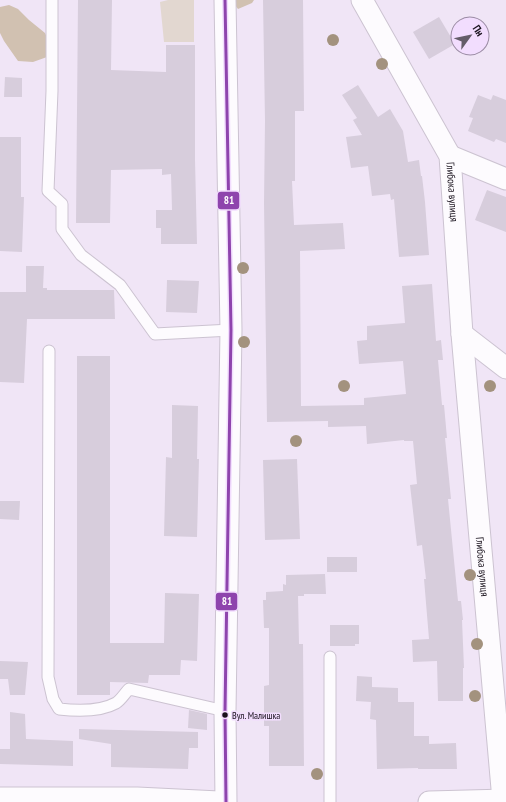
<svg xmlns="http://www.w3.org/2000/svg" width="506" height="802" font-family="'PT Sans Narrow',sans-serif">
	<style>
		.green { fill: #e2d7d0 }
		.forest { fill: #d1c1b1 }
		.building { fill: #d7cddc }
		.lines { fill: none; stroke-linecap: round; stroke-linejoin: round }
		.service-casing { stroke: #ccc3d1; stroke-width: 13 }
		.minor-casing { stroke: #ccc3d1; stroke-width: 23 }
		.service { stroke: #fdfbfe; stroke-width: 11 }
		.minor { stroke: #fdfbfe; stroke-width: 21 }
		.bus-1-casing { stroke: #f2ddfe; stroke-width: 6 }
		.bus-1 { stroke: #8e44ad; stroke-width: 3 }
		.tree { fill: #a3927e }
		.bus-dot { fill: #19121d; stroke: #f2ddfe; stroke-width: 1.5 }
		.labels { text-anchor: middle; dominant-baseline: central; stroke-width: 3; stroke-linejoin: round; paint-order: stroke }
		.bus-label { font-size: 10px; fill: #19121d; stroke: #f2ddfe; text-anchor: start }
		.street-label { font-size: 11px; fill: #19121d; stroke: #f2ddfe }
		.line-badge { stroke: #f2ddfe; stroke-width: 1.5 }
		.badge-label { font-size: 11px; text-anchor: middle; font-weight: bold; fill: #fff }
	</style>
	<rect width="100%" height="100%" fill="#f0e5f6"/>
	<polygon class="green" points="168,0 194,0 194,42 164,42 160,2"/>
	<g class="forest">
		<polygon points="231,0 254,0 252,3 238,9"/>
		<polygon points="9,5 18,9 29,20 45,33 52,48 47,57 33,62 18,61 4,41 0,33 0,7"/>
	</g>
	<g class="building">
		<polygon points="78,0 112,0 111,70 166,72 166,45 195,45 195,160 197,244 161,244 161,228 156,228 156,210 172,210 171,174 162,175 162,169 111,170 110,223 76,223"/>
		<polygon points="263,0 303,0 304,111 295,111 295,181 292,181 294,225 343,223 345,249 300,251 301,406 364,405 364,398 406,394 403,361 359,364 357,341 367,340 367,326 405,323 402,286 432,284 436,341 441,340 443,360 438,360 442,405 444,405 447,438 445,438 451,499 448,499 458,601 461,601 463,620 462,620 464,668 463,668 463,701 438,701 437,661 413,662 412,640 429,639 424,579 426,579 422,545 417,546 410,485 417,484 413,441 404,441 404,440 367,444 366,426 328,427 328,421 267,422 264,203 265,121"/>
		<polygon points="439,17 455,44 429,59 413,32"/>
		<polygon points="5,77 22,78 22,97 4,97"/>
		<polygon points="358,85 378,117 390,109 403,131 408,162 419,160 421,176 422,176 425,202 429,255 399,257 394,199 391,200 390,194 372,196 368,166 351,168 346,137 362,135 353,120 357,118 342,95"/>
		<polygon points="478,95 491,100 493,95 506,100 506,143 496,139 494,142 468,131 473,118 469,117"/>
		<polygon points="0,137 21,137 21,197 24,197 22,252 0,251"/>
		<polygon points="487,190 506,197 506,232 475,220"/>
		<polygon points="26,266 44,266 43,288 47,288 47,290 114,290 115,319 27,319 24,383 0,382 0,292 26,292"/>
		<polygon points="167,280 199,281 197,313 166,312"/>
		<polygon points="77,356 110,356 110,643 164,643 165,593 199,594 197,661 181,660 180,675 149,675 148,683 110,682 110,695 77,695"/>
		<polygon points="172,405 198,406 197,459 199,459 197,537 164,536 166,457 172,458"/>
		<polygon points="297,459 300,539 265,540 263,460"/>
		<polygon points="0,501 20,501 19,520 0,519"/>
		<rect x="327" y="557" width="30" height="15"/>
		<polygon points="325,574 326,594 304,594 304,596 298,596 299,644 303,644 304,766 269,766 269,726 264,726 264,686 269,685 269,628 264,628 263,600 266,600 266,592 283,591 283,584 286,585 286,575"/>
		<polygon points="330,625 359,625 359,644 355,644 355,646 330,646"/>
		<polygon points="0,661 28,662 25,695 10,695 8,679 0,679"/>
		<polygon points="357,676 372,677 372,687 398,688 398,702 414,702 414,736 429,736 429,744 456,743 457,769 418,769 418,768 377,769 376,720 370,719 371,702 356,701"/>
		<polygon points="189,710 207,714 207,730 188,728"/>
		<polygon points="10,712 25,714 26,739 73,741 73,766 0,764 0,749 10,749"/>
		<polygon points="79,729 198,732 198,748 189,748 188,769 111,767 111,744 79,739"/>
	</g>
	<g class="lines">
		<defs>
			<g id="service">
				<polyline points="52,0 52,91 48,191 62,204 62,229 81,255 120,285 155,334 231,330"/>
				<path d="M49 351 48 677 53 699 59 709C77 711 100 712 116 703 121 700 125 693 129 689L225 711"/>
				<polyline points="330,657 330,802"/>
			</g>
			<g id="minor">
				<polyline points="225,0 231,330 225,711 226,802"/>
				<path id="s1" d="M362 0 450 156 462 334 503 800"/>
				<polyline points="450,156 506,179"/>
				<polyline points="462,334 506,368"/>
				<polyline points="0,798 137,798 219,802"/>
				<polyline points="429,802 506,800"/>
			</g>
		</defs>
		<use href="#service" class="service-casing"/>
		<use href="#minor" class="minor-casing"/>
		<use href="#service" class="service"/>
		<use href="#minor" class="minor"/>
		<defs>
			<polyline id="bus-1" points="225,0 231,330 225,711 226,802"/>
		</defs>
		<use href="#bus-1" class="bus-1-casing"/>
		<use href="#bus-1" class="bus-1"/>
	</g>
	<g class="tree">
		<circle cx="333" cy="40" r="6"/>
		<circle cx="382" cy="64" r="6"/>
		<circle cx="243" cy="268" r="6"/>
		<circle cx="244" cy="342" r="6"/>
		<circle cx="344" cy="386" r="6"/>
		<circle cx="490" cy="386" r="6"/>
		<circle cx="296" cy="441" r="6"/>
		<circle cx="470" cy="575" r="6"/>
		<circle cx="477" cy="644" r="6"/>
		<circle cx="475" cy="696" r="6"/>
		<circle cx="317" cy="774" r="6"/>
	</g>
	<circle class="bus-dot" cx="225" cy="715" r="3.5"/>
	<g class="labels">
		<g class="bus-label">
			<text x="232" y="715">Вул. Малишка</text>
		</g>
		<g class="street-label">
			<text stroke="none"><textPath href="#s1" startOffset="215">Глибока вулиця</textPath></text>
			<text stroke="none"><textPath href="#s1" startOffset="591">Глибока вулиця</textPath></text>
		</g>
	</g>
	<g class="line-badge">
		<rect x="217" y="191" width="23" height="19" rx="4" fill="#8e44ad"/>
		<rect x="215" y="592" width="23" height="19" rx="4" fill="#8e44ad"/>
	</g>
	<g class="badge-label">
		<text x="229" y="204">81</text>
		<text x="227" y="605">81</text>
	</g>
	<g transform="translate(470 36) rotate(57)"><circle r="19" fill="#f2ddfe" stroke="#9b8ca4"/>
	<path d="M0-3L7 15L0 10L-7 15Z" fill="#645c69"/>
	<text y="-6" font-size="11" font-weight="bold" text-anchor="middle" fill="#19121d">Пн</text>
	</g>
</svg>
